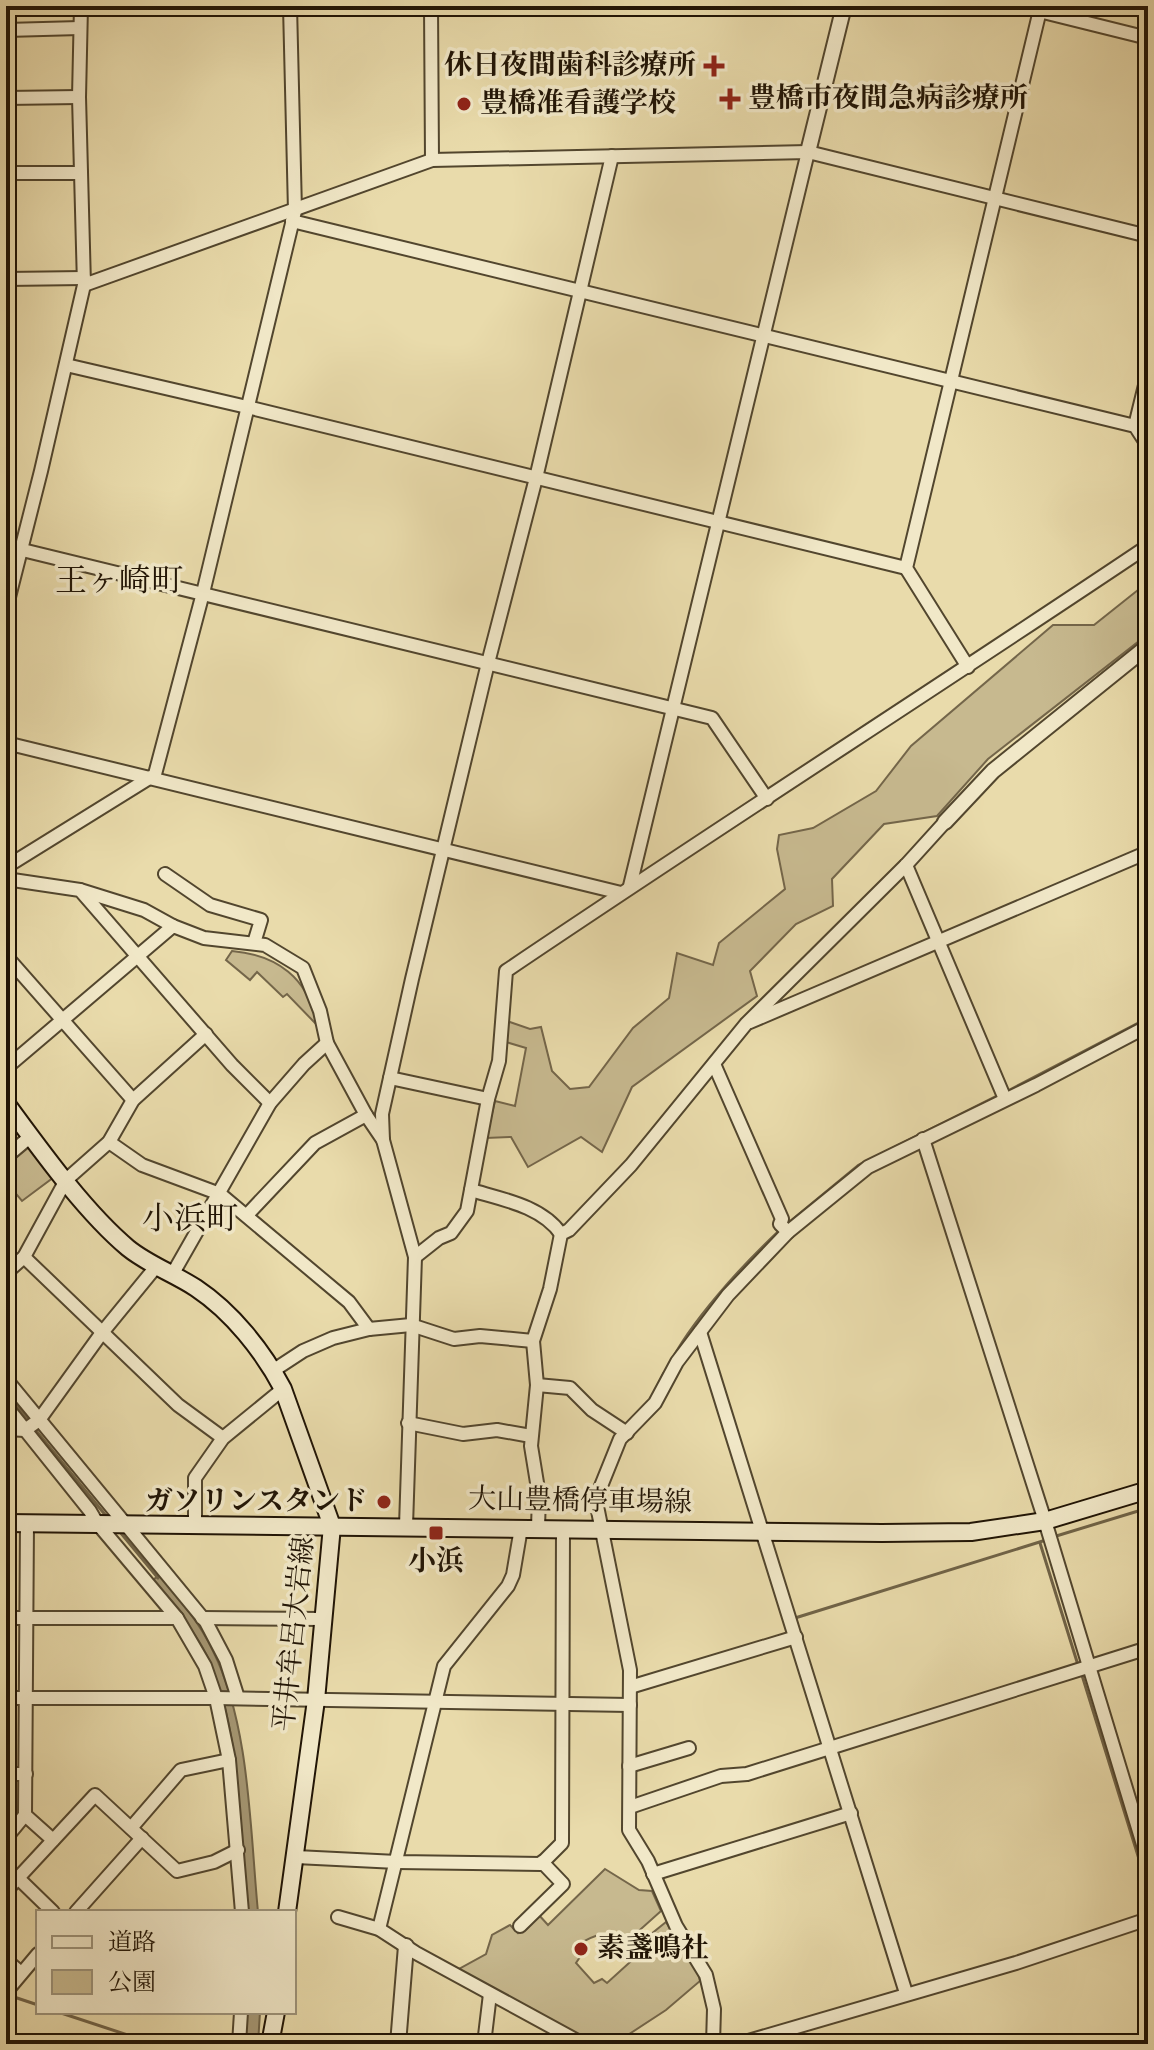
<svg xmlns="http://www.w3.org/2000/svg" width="1154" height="2050" font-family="'IM FELL English','Noto Serif JP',serif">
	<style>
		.green { fill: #c7b98f; stroke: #74664a; stroke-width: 2 }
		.water { fill: #a59773; stroke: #706347; stroke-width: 2 }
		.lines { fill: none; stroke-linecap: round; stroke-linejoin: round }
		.stream { stroke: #706347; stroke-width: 3 }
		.minor-casing { stroke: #52462e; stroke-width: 16 }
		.tertiary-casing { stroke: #52462e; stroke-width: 18 }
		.secondary-casing { stroke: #201405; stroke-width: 20 }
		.minor { stroke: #f1e8c8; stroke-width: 12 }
		.tertiary { stroke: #f1e8c8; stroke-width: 14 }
		.secondary { stroke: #f1e8c8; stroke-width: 16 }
		.poi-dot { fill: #8f2418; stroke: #f1e8c8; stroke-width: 3 }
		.labels { text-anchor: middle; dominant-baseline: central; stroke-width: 7; stroke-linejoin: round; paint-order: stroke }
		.poi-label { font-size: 28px; font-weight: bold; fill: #201405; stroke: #f1e8c8; text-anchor: start }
		.street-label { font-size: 28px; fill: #201405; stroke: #f1e8c8 }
		.quarter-label { font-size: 32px; fill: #201405; stroke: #f1e8c8 }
	</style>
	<rect width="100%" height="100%" fill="#e9dbab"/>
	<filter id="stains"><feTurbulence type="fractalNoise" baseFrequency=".0025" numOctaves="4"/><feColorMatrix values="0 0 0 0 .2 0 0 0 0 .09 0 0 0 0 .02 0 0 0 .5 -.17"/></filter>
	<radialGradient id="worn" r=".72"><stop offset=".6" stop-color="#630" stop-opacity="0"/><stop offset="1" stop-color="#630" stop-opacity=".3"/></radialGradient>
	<g class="green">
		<polygon points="1148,582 1148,634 988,759 937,816 884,824 832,879 833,906 796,924 750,971 757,996 632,1087 602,1152 581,1137 528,1167 511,1137 486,1138 495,1101 515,1106 526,1048 506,1042 507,1021 530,1029 541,1027 552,1071 570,1089 589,1087 633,1028 669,998 677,953 713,965 719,943 785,889 777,849 779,835 813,828 876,791 911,746 1053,625 1094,625"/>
		<path d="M232 951C277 955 309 978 316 1024L287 994 283 997 257 972 250 980 226 960Z"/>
		<polygon points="26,1147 29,1147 54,1177 22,1201 6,1182 6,1165"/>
		<path d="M605 1869 639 1890 652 1891 661 1911 632 1937C606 1933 599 1931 576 1946L582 1954 576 1963 594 1983 602 1979 607 1983 640 1953V1943L666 1922 698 1973 700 1981 666 2010 614 2044H578L462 1977 459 1969 486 1954 492 1935 510 1925 518 1933 538 1914 548 1925Z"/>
	</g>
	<g class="water">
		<path d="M159 1575C179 1598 200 1623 213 1651 250 1725 250 1830 258 1912H245C239 1828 243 1735 207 1656 194 1629 171 1605 152 1581Z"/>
		<polygon points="246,2012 260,2012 258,2044 244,2044"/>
	</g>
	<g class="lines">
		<g class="stream">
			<polyline points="1006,1092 1148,1018"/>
			<polyline points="785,1226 859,1165 999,1095"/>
			<path d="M668 1367C691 1321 742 1266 779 1231"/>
			<polyline points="655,1391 664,1373"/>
			<polyline points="6,1392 29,1421"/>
			<polyline points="33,1427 107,1517"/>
			<polyline points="120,1532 158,1578"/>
			<polyline points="1053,1537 1148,1508"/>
			<polyline points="1040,1543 1078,1665"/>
			<polyline points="795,1618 1046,1540"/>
			<polyline points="1081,1672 1148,1888"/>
			<polyline points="11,1996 38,2005"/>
			<polyline points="58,2012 155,2044"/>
		</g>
		<defs>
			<g id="minor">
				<polyline points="431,6 432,160"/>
				<polyline points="1019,6 1148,38"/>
				<polyline points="6,30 80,28"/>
				<polyline points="6,98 79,97"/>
				<polyline points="6,173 81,173"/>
				<polyline points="292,221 1135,426 1148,446"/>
				<polyline points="6,279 84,278"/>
				<polyline points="84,285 432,160 808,152 1148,236"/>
				<polyline points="66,365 247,407 906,568"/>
				<polyline points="1135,426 1148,373"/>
				<polyline points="6,546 712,718 767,799"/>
				<polyline points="6,609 41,471 84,285 79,97 81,6"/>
				<polyline points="968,667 906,568 1041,6"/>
				<polyline points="6,743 621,893"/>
				<polyline points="154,778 203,593 295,211 290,6"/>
				<polyline points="906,865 1005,1099"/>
				<polyline points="6,867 151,777"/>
				<polyline points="165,874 210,905 261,920 254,943"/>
				<polyline points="6,879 80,890 232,1065 270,1103"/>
				<polyline points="630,886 808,152"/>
				<polyline points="80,890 144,910 173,926"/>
				<polyline points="6,956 133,1100"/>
				<polyline points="750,1022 1148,852"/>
				<polyline points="714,1064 782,1219 780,1224 788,1232"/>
				<polyline points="6,1068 173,926 204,938 265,945 303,968 320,1011 327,1043 366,1115 383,1140 415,1257 406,1526"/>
				<polyline points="390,1078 488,1099"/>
				<polyline points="923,1139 1045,1521 1148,1861"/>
				<polyline points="383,1140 382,1114 412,979 488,663 536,478 612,156"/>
				<polyline points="109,1142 142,1165 220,1194 349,1302 369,1329"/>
				<polyline points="6,1157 31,1136"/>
				<path d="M471 1190C501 1199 542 1206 561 1234"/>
				<polyline points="247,1215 315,1143 366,1115"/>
				<polyline points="24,1257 178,1405 223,1438"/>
				<path d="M415 1257 439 1238 451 1233 467 1211 488 1099 499 1061 506 971C719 827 935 689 1148 546"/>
				<polyline points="6,1273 24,1257 66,1180 109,1142 133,1100 206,1034"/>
				<polyline points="172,1275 270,1103 304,1064 327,1043"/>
				<polyline points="700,1332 906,1993"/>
				<polyline points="274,1370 303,1351 333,1338 369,1329 411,1325 454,1339 480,1336 533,1341"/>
				<polyline points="6,1379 206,1622 226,1660 238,1698"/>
				<polyline points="537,1385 570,1388 592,1410 627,1433"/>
				<polyline points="6,1406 90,1511 97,1523 177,1618 205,1666 216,1698 229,1760 242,1912"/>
				<polyline points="408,1423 463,1434 497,1430 531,1436"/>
				<polyline points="6,1429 25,1430 39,1420 101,1334 155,1268"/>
				<polyline points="195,1524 195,1478 223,1438 283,1389"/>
				<polyline points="538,1528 539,1495 531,1446 537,1385 533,1341 550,1289 561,1234 569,1230 631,1165 746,1024 906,865 945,822"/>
				<polyline points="6,1618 177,1618"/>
				<polyline points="202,1618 324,1619"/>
				<polyline points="630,1687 796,1637"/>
				<polyline points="6,1698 216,1698 630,1705"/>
				<polyline points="629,1766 689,1748"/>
				<polyline points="6,1774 26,1774"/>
				<polyline points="630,1807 721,1776 747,1774 1148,1648"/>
				<polyline points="25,1815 53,1840"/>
				<polyline points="131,1828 181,1770 229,1760"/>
				<polyline points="6,1838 25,1815 27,1523"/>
				<polyline points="296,1857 397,1862 541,1864 562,1843 563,1529"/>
				<polyline points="653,1874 851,1813"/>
				<polyline points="18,1878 53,1912"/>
				<polyline points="6,1891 95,1795 177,1871 214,1862 238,1850"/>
				<polyline points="76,1912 142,1838"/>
				<polyline points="338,1917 379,1929 416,1953 583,2044"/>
				<polyline points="520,1926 563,1884 542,1862"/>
				<polyline points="379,1929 444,1666 508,1586 513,1575 521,1528"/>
				<polyline points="6,1960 21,1973"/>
				<polyline points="6,1992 38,1954"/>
				<polyline points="6,2040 19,2044"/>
				<polyline points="239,2044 241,2012"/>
				<polyline points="484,2044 490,1994"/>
				<polyline points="713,2044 714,2009 706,1975 676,1926 648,1861 629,1830 630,1670 597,1506 597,1496 620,1439 655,1403 677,1362 728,1295 788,1232 868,1167 1036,1085 1148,1026"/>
				<polyline points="738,2044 1016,1963 1148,1919"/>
			</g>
			<g id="tertiary">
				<polyline points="808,152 844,6"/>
				<polyline points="945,822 993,771 1148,646"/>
				<polyline points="398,2044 406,1946"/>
			</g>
			<g id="secondary">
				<path d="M6 1103C40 1149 84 1211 128 1248 149 1265 173 1273 196 1288 232 1312 263 1351 283 1389L332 1526 316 1700 287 1912"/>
				<polyline points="6,1523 882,1533 971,1532 1045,1521 1148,1490"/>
				<polyline points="270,2044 276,2012"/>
			</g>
		</defs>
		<use href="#minor" class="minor-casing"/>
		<use href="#tertiary" class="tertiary-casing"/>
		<use href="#secondary" class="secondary-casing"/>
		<use href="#minor" class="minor"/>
		<use href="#tertiary" class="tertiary"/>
		<use href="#secondary" class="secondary"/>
	</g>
	<g class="poi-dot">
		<path d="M710 54h8v8h8v8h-8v8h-8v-8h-8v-8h8z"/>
		<path d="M726 87h8v8h8v8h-8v8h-8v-8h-8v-8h8z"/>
		<circle cx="464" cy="104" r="8"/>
		<circle cx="384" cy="1502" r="8"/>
		<rect x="428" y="1525" width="16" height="16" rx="4"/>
		<circle cx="581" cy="1949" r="8"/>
	</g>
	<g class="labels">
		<g class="poi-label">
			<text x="696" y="66" text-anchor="end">休日夜間歯科診療所</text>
			<text x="748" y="99">豊橋市夜間急病診療所</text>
			<text x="480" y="104">豊橋准看護学校</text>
			<text x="368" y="1502" text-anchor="end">ガソリンスタンド</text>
			<text x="436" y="1562" text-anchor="middle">小浜</text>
			<text x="597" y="1949">素盞鳴社</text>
		</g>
		<g class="street-label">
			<text transform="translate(580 1502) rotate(1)">大山豊橋停車場線</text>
			<text transform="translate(295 1634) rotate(-84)">平井牟呂大岩線</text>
		</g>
		<g class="quarter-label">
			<text x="119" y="582">王ヶ崎町</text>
			<text x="190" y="1220">小浜町</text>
		</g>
	</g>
	<rect width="1154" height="2050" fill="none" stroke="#e9dbab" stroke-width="32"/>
	<rect x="8" y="8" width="1138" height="2034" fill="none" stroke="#201405" stroke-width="4"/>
	<rect x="16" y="16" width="1122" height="2018" fill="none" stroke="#201405" stroke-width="2"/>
	<rect x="36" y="1910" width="260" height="104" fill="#f1e8c8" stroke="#9d937a" stroke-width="2"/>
	<rect x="52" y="1936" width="40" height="12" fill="#f1e8c8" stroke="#9d937a" stroke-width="2"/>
	<text x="108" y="1950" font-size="24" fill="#201405">道路</text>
	<rect x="52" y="1970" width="40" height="24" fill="#c7b98f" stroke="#9d937a" stroke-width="2"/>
	<text x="108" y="1990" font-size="24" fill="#201405">公園</text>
	<rect width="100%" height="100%" filter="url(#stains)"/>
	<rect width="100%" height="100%" fill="url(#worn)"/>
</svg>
